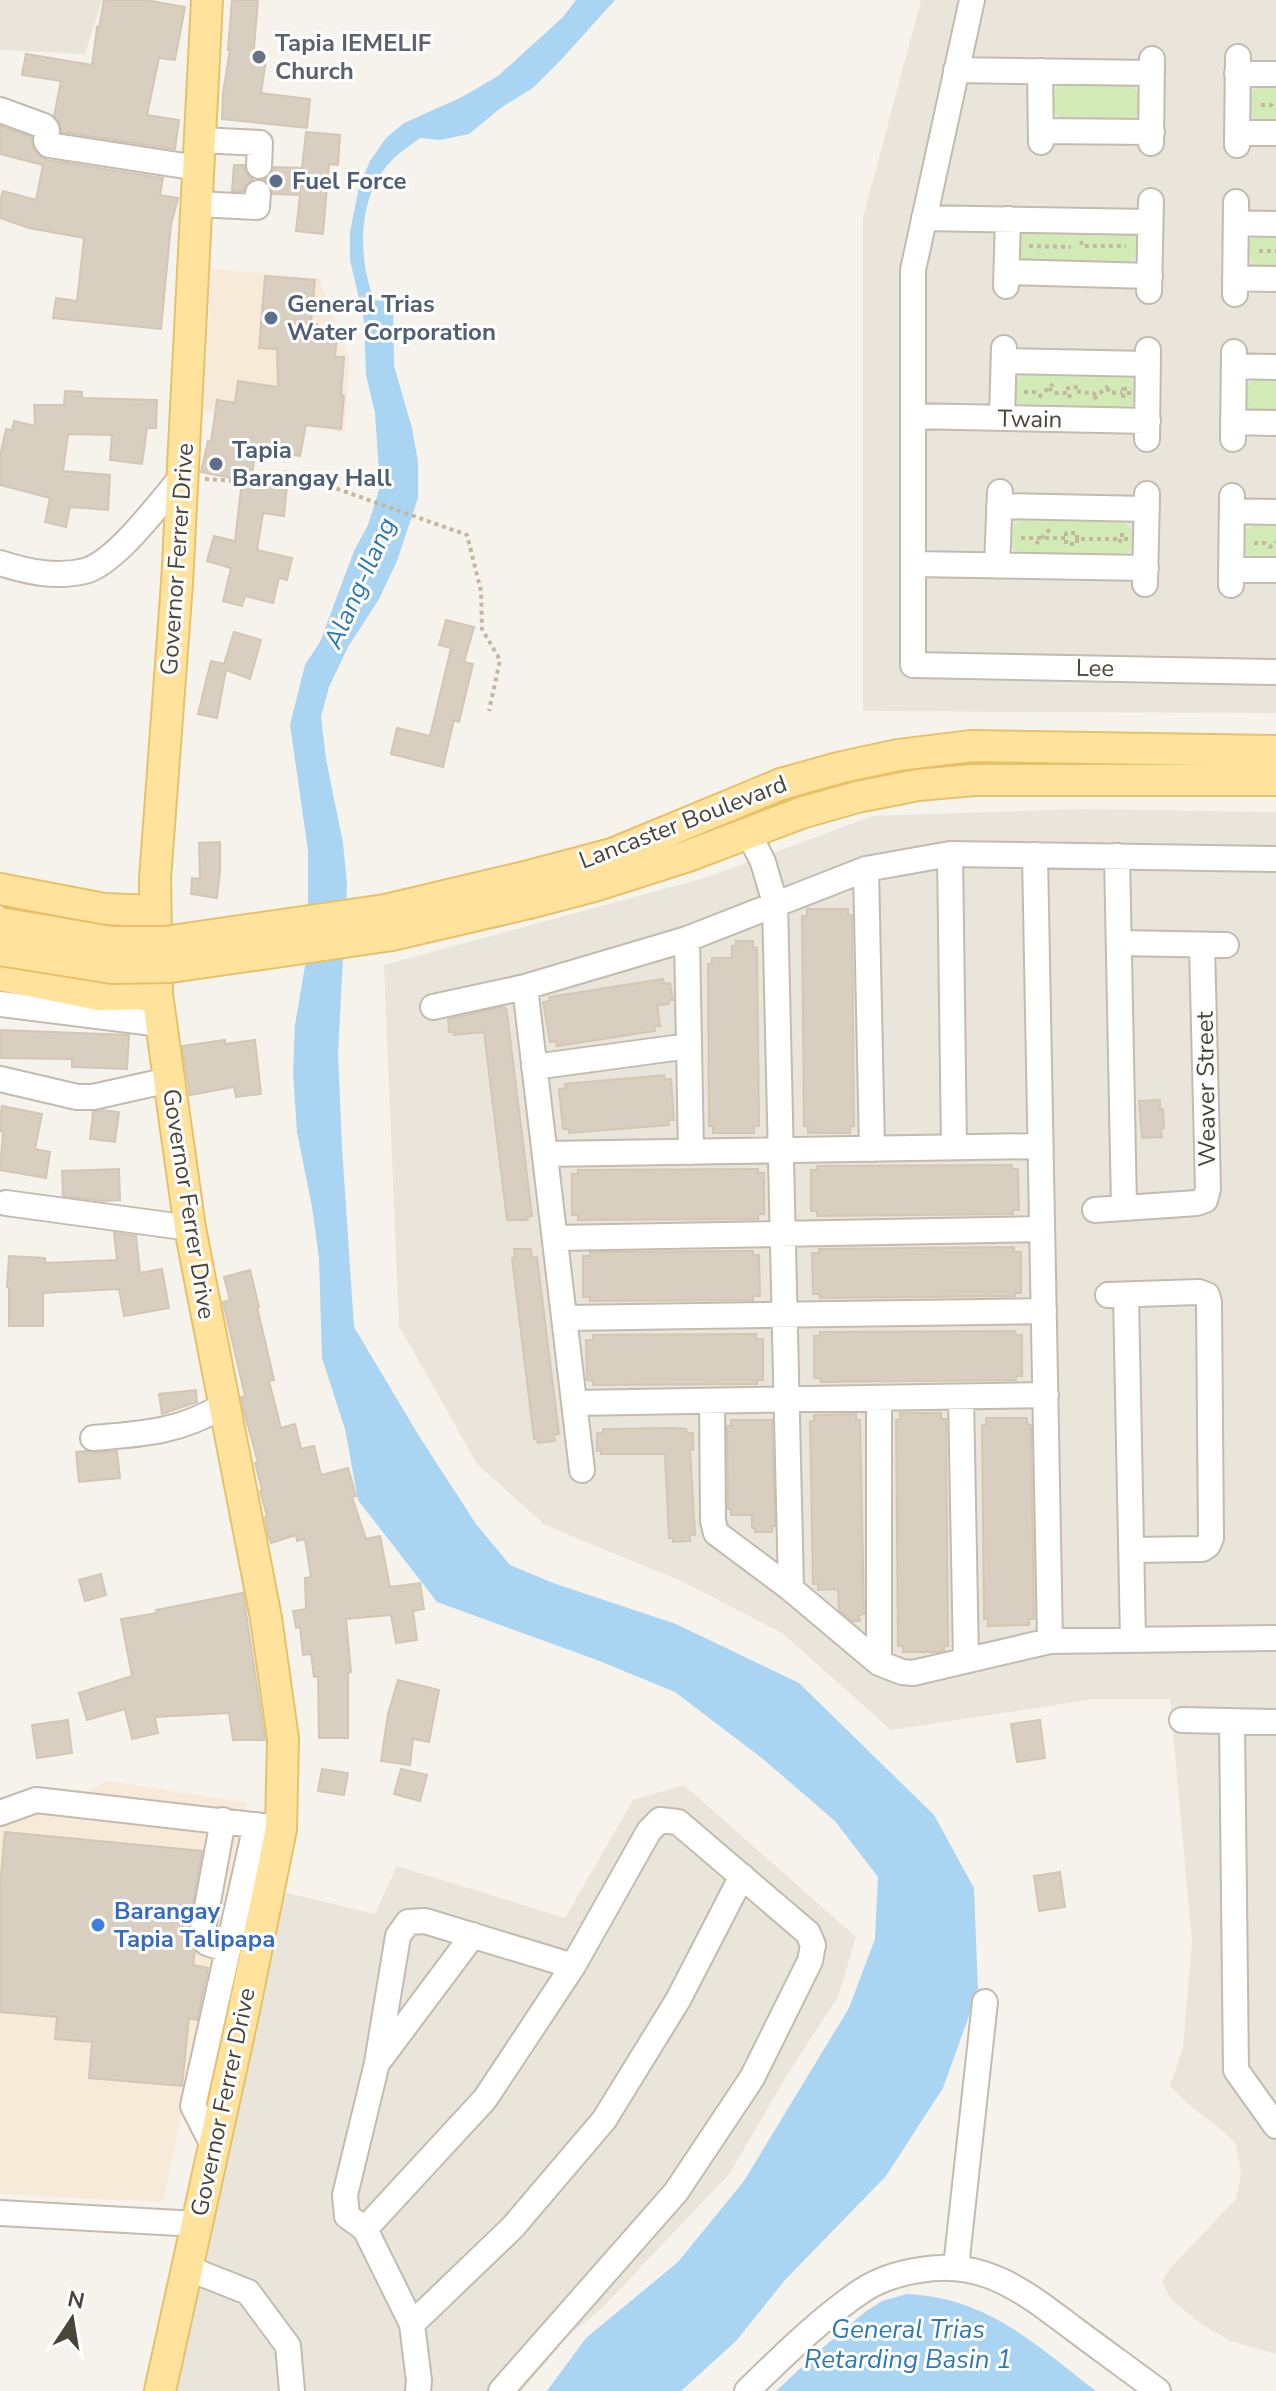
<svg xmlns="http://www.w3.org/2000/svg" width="1276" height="2391" font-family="'Nunito Sans',sans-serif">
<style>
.residential{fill:#eae5da}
.commercial{fill:#f7ead8}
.green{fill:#d2eab5}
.water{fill:#a9d4f2}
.building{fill:#d8cfc1;stroke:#d3c7b4;stroke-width:2}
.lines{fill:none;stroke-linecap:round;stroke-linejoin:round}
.minor-casing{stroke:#c2bbae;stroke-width:28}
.major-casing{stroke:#e6c16a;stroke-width:34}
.path{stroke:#c4b79f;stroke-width:4;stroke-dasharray:4 4;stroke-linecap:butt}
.minor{stroke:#fff;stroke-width:24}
.major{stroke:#ffe39c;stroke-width:30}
.major-bridge-casing{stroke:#e6c16a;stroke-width:34;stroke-linecap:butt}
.major-bridge{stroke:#ffe39c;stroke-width:30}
.worship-dot{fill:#6b7280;stroke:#fff;stroke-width:3}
.service-dot{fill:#5c6f8a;stroke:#fff;stroke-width:3}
.shop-dot{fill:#3f7fe0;stroke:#fff;stroke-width:3}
.labels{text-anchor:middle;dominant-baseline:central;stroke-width:6;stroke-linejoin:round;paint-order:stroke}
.worship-label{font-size:24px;font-weight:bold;fill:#5b616d;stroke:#fff;text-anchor:start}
.service-label{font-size:24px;font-weight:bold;fill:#4e5e75;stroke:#fff;text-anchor:start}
.street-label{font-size:24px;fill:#4b4439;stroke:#fff}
.shop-label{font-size:24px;font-weight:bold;fill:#366cbe;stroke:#fff;text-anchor:start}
.water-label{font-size:26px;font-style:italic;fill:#2e7ab2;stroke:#fff}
</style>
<rect width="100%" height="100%" fill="#f6f3ec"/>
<!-- residential -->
<path class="residential" d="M0 0H102L85 54 0 50Z
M921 0H1276V713L863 711V218Z
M1080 809 1276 812V2354L1231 2341 1201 2324 1172 2300 1162 2283 1165 2276 1173 2265 1236 2199 1241 2174 1236 2144 1222 2130 1190 2106 1170 2086 1183 2048 1192 1941 1170 1699H1095L891 1730 782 1633 681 1581 545 1525 477 1464 399 1326 384 965 708 877 873 816Z
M684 1785 856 1937 838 1997 787 2075 730 2173 603 2307 567 2337 522 2391H165L275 1890 375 1914 397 1866 565 1918 633 1800Z"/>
<!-- commercial -->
<path class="commercial" d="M211 269 319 278 349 358 345 433 203 411Z
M108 1781 247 1803 163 2202 0 2194V1819L77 1798Z"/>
<!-- green -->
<path class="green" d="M1065 82 1125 83C1143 89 1146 109 1130 120H1065C1046 111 1047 91 1065 82Z
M1263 85H1276V123L1257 120 1249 111C1249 97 1250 90 1263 85Z
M1024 228 1135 233C1143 245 1140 256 1128 264L1025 262 1016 252 1019 233Z
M1276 231V269C1259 268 1244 264 1248 243L1256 233Z
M1028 373 1121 374C1139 380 1143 399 1126 411L1022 408 1014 398C1014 385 1015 378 1028 373Z
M1261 377H1276V415L1255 412 1246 403V389L1254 379Z
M1025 519 1118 520C1136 526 1140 545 1123 557L1019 554 1011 545 1010 531 1018 521Z
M1258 522H1276V561C1255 560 1234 555 1247 529Z"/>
<!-- water -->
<path class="water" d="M576 0H615L560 61 533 88 502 107 469 134 440 140 420 138C412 144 403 150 395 157 357 193 357 254 374 300L393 302 394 366 412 428 418 462V498L397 561 379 599 348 647 329 687 321 717 326 759 343 843 347 884 338 1053 342 1147 354 1327 419 1436 476 1524 510 1565 553 1583 676 1624 799 1683 934 1815 974 1888 978 1991 943 2088 886 2176 785 2280 736 2341 681 2391H547L586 2338 678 2262 744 2181 849 2008 875 1939 878 1877 835 1821 763 1759 675 1692 597 1660 437 1602 358 1500 345 1429 322 1358 319 1258 312 1207 297 1132 293 1073 295 1025 306 960 308 896V851L290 725 305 665 320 642 354 551 368 525 380 487 375 413 366 375 364 320 350 260V232L359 187 370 161 386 138 404 123 462 97 498 76 563 17Z
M907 2294C989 2298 1034 2344 1096 2391H776L820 2350 865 2312 882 2301Z"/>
<!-- building -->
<path class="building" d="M104 0H146L185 7 175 60 159 58 147 115 179 120 175 149 62 132 59 122 54 116 61 81 22 75 26 54 92 65 97 27 99 28Z
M232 0H258L253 59 266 60 261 93 310 99 307 128 222 119 223 93 230 50H228Z
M0 126 31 137 34 150 47 160 163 178 160 195 178 198 171 225 161 329 53 318 56 298 77 301 84 238 29 228 0 218V201L3 191 36 200 43 165 0 154Z
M306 132 340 135 338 165 329 164 323 234 296 231 300 195 273 194 271 186 264 180 271 175 274 167 302 168Z
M234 165H244L246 174 252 179 246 184 243 191H232Z
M265 276 315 280 311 323 317 324V332L337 334 335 357H344L341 395 344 396 341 429 306 425 300 456 256 447 251 481 287 485 284 516 263 513 257 550 292 558 287 580 279 578 273 603 245 596 242 606 223 601 231 568 207 561 214 536 235 541 242 480 201 472 208 441 211 442 217 400 235 403 238 381 278 387 277 349 259 348Z
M65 391 82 392V398L157 400 156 428H147L142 464 110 460 112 435 68 434 63 471 110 475 108 510 70 507 66 527 45 522 50 498 0 485V456L6 429 12 430 14 421 35 426 34 405H64Z
M446 620 474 627 464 662 473 664 459 722 454 720 443 767 391 754 397 728 430 736 451 648 439 645Z
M234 632 261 640 250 679 226 670 217 718 198 714 211 661 224 664Z
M220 842V871L217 898 191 894 192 878 200 879 199 843Z
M807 909H848V916L852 915 854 1126H850V1133H808V1126H804L802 916H807Z
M736 941H753V947L757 948 759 1126H754V1133H713V1126H709L708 964H712V958H732V946H736Z
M663 979 664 984 670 983 673 1000H669V1004L657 1005 660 1026H654L655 1031 557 1046 556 1041 550 1042 543 1002 550 1001 549 997Z
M501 1007 506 1008 508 1021 532 1216 527 1217 528 1220H507L484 1032 454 1035V1032H449L448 1019Z
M0 1030 129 1035 127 1069 72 1067V1059L0 1058Z
M225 1040V1044L255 1040 261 1094 236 1097 234 1087 190 1095 182 1046Z
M664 1075 665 1080 671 1079 674 1120H668L669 1125 569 1133V1129H563L559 1089 566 1088 565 1084Z
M1160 1100V1109H1163L1164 1128H1161L1162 1137 1142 1138 1139 1101Z
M2 1106 42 1114 35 1149 50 1152 46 1178 0 1170 3 1132 0 1131V1118Z
M102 1110 119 1112 115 1142 90 1139 93 1112Z
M1012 1165V1169H1018L1019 1210H1013V1214L817 1216V1211H811V1170H817V1166Z
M119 1169 120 1200 104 1201 63 1196 62 1171Z
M758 1169V1173H764V1214H758V1219L578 1220V1215H572V1174H578V1170Z
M114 1233 136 1236 140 1273 162 1269 169 1308 124 1316 119 1289 43 1293V1326H9V1287H7L9 1256 45 1258V1263L117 1260Z
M1014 1247V1252H1021V1293H1015V1296L820 1298 819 1294H813L812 1253H819V1249Z
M514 1249H531L532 1258 537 1257 559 1434 554 1435 555 1441 538 1443 537 1439H534L512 1258 515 1257Z
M745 1251H753V1255H759L760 1296H753V1300L590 1301V1297H583V1256H590V1252Z
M250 1270 259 1307H257L274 1380 269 1381 281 1428 295 1424 301 1449 314 1446 321 1475 348 1468 356 1496 352 1497 366 1539 380 1536 390 1587 420 1583 424 1609 413 1611 417 1640 396 1643 391 1615 346 1619 351 1672 348 1673V1738H319L318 1676 314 1677 311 1654 303 1655 300 1627 296 1628 293 1611 306 1609 305 1578 311 1577 305 1539 297 1541 296 1535 271 1543 268 1535 265 1517 267 1516 260 1491 262 1490 255 1463H258L245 1415 241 1397 245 1396 223 1302 230 1300 224 1277Z
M1015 1331 1016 1335H1022V1376H1016V1380L821 1382 820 1378H814V1336H820V1332Z
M756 1334V1339H763V1380H757V1384L593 1385V1381L587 1380 586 1340H593V1335Z
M196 1390 197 1402 162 1414 159 1394Z
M900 1413H941V1419H946L948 1646H944V1650L938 1652H903V1646H898L896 1420 900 1419Z
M856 1414V1420H860L864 1614 859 1615 860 1621H852L839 1610 838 1589 818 1590V1584H813L810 1421H814V1415Z
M986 1418H1027V1424L1031 1425 1034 1619H1029V1625L988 1626V1619H984L982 1425H986Z
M731 1420H772L775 1526H772V1532H755V1528H752V1515H731V1509H728L727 1426H731Z
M673 1428 686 1429 687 1433H693V1450H690L695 1535H690V1541L673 1542V1538H669L665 1454H601V1450L597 1451V1433H603V1429Z
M86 1451 94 1453 117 1451 120 1478 79 1482 76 1452Z
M101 1574 106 1595 85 1601 79 1580Z
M243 1593 265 1740H233L229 1713 155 1717 158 1733 132 1739 125 1709 87 1720 79 1693 132 1676 121 1619 157 1613 156 1610Z
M398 1680 439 1690 429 1742 413 1739 410 1765 381 1761 388 1714Z
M68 1720 72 1753 37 1758 32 1725Z
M1040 1720 1045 1758 1017 1762 1011 1724Z
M322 1769 348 1773 344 1795 318 1791Z
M401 1769 427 1775 420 1801 394 1794Z
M5 1832 202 1851 188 1932 195 1951 193 1965 208 1968 197 2020 189 2018 182 2086 89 2078 92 2042 55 2039 57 2017 0 2012V1886Z
M1060 1872 1065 1907 1039 1911 1034 1876Z"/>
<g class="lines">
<!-- minor casing -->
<g class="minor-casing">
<path id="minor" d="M972 0 913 270V665L1276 672
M956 70 1152 73
M1040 71 1041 142
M1237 74H1276
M0 110 44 126 47 130 46 141 49 145 198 168
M1041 131 1152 132
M1237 133H1276
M200 140 260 143 259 166
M1151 143 1152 59
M1237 145 1238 57
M197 204 257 207 258 193
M924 218 1150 222
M1236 223 1276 224
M1007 272 1150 276
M1235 278 1276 279
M1006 286 1008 219
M1149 291 1151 201
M1235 294 1236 202
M1004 361 1148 364
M1234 366 1276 367
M913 416 1148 421
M1002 418 1004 348
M1233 422 1276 423
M1147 439 1148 350
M1233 439 1234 352
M999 506 1147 509
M1232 511 1276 512
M0 563C28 572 56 578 85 571 117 562 160 502 182 477
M913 564 1146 568
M997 566 1000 492
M1231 570H1276
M1145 584 1147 494
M1231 585 1232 496
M749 834 763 862 775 903 791 1589
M950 854 954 1147
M1035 855 1050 1641
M1117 856 1124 1207
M866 869 872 1149
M687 939 691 1152
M1120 943 1226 945
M525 987 582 1470
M0 1004 161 1024
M433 1007 525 987 687 939 866 869 950 854 1276 859
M534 1067 689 1046
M0 1079 77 1097H93L169 1080
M545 1154 1040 1146
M6 1203 190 1228
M1095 1210 1197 1203 1205 1200 1208 1189 1202 945
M555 1238 1042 1229
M1108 1295 1199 1292 1207 1295 1209 1302 1211 1538 1208 1545 1202 1549 1131 1550
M1126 1295 1133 1640
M565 1318 1044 1311
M961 1397 966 1660
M879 1398V1663
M712 1401 713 1521 716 1533 791 1589 879 1663 902 1672 913 1673 1050 1641 1276 1638
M575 1403 1046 1395
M93 1438C142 1434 181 1432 224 1405
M1182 1720 1276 1722
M1232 1723 1236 2070 1276 2126
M0 1813 36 1800 271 1827
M223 1820 203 1929 207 1943 228 1950
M381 2058 473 1935
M214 2147 193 2106 256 1825
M0 2213 197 2224
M365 2229 485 2099 573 1966 649 1831 660 1820 678 1822 808 1933 813 1945 810 1961 752 2078 676 2192 501 2391
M956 2267 985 2002
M187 2268 248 2292 288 2346 292 2391
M412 2324 513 2227 604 2120 678 2000 742 1876
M418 2391 419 2381 412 2324 365 2229 347 2216 345 2195 377 2063 398 1936 408 1922 425 1921 573 1966
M747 2391C783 2356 821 2318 863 2290 880 2279 900 2273 920 2270 984 2258 1026 2293 1074 2329 1102 2350 1130 2370 1158 2391"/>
</g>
<!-- major casing -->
<g class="major-casing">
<path id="major" d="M525 877 612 854 781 784 842 767 898 755 971 746 1276 751
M0 889 104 909 155 911
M529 903 594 886 688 856 801 813 857 797 918 785 974 780H1276
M0 975 99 995 157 994
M160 2391 243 2015 281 1829 283 1739 266 1618 190 1228 157 994 155 879 177 583 207 0"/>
</g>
<!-- path -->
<path class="path" d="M1261 105H1271L1276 109
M1081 241 1082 246H1126
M1029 246 1071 247
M1259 251H1276
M1049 388 1053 393H1068
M1107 388 1110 393 1122 392
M1123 389H1129V395L1123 396Z
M1024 392H1034L1040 396
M1039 397 1053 384
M1070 398 1068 388 1079 387V392L1093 393 1096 396
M1094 399 1108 386
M205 479 249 482 271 474 290 472 467 535 481 591 482 629 500 660 489 711
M1120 535H1126V541H1120Z
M1021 538H1066
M1077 539V533H1066V544H1077V539H1120
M1254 543H1265L1270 547 1276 542
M1036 544 1052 527"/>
<!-- minor -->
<use href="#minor" class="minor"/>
<!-- major -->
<use href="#major" class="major"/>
<!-- major-bridge casing -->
<g class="major-bridge-casing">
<path id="major-bridge" d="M0 923 111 942H165L385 910 525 877
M0 950 112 968 171 967 392 935 529 903"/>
</g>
<!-- major-bridge -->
<use href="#major-bridge" class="major-bridge"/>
</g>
<!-- markers -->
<circle class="worship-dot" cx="259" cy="57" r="8"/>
<g class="service-dot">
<circle cx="276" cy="181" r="8"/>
<circle cx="271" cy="318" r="8"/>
<circle cx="216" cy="464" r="8"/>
</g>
<circle class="shop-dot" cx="98" cy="1925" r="8"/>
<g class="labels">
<!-- worship labels -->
<g class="worship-label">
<text x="275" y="43">Tapia IEMELIF<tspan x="275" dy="28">Church</tspan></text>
</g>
<!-- service labels -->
<g class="service-label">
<text x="292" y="181">Fuel Force</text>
<text x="287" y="304">General Trias<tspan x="287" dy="28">Water Corporation</tspan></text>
<text x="232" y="450">Tapia<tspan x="232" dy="28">Barangay Hall</tspan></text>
</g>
<!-- street labels -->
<g class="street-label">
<text transform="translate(1030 419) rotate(1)">Twain</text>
<text transform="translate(177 559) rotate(-86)">Governor Ferrer Drive</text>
<text transform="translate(1095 668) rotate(1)">Lee</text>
<text transform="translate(683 822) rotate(-21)">Lancaster Boulevard</text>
<text transform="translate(1206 1089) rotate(-91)">Weaver Street</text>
<text transform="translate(189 1204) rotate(81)">Governor Ferrer Drive</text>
<text transform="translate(223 2102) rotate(-78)">Governor Ferrer Drive</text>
</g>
<!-- shop labels -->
<g class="shop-label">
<text x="114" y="1911">Barangay<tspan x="114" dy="28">Tapia Talipapa</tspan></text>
</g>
<!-- water labels -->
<g class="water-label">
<text transform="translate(360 583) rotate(-66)">Alang-Ilang</text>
<text x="908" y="2329">General Trias<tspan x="908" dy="30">Retarding Basin 1</tspan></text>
</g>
</g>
<!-- north arrow -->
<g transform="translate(72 2319) rotate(12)" stroke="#ffffff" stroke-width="6" paint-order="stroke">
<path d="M0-6L14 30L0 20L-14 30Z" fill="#4b4439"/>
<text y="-12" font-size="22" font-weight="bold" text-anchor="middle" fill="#4b4439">N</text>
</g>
</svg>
